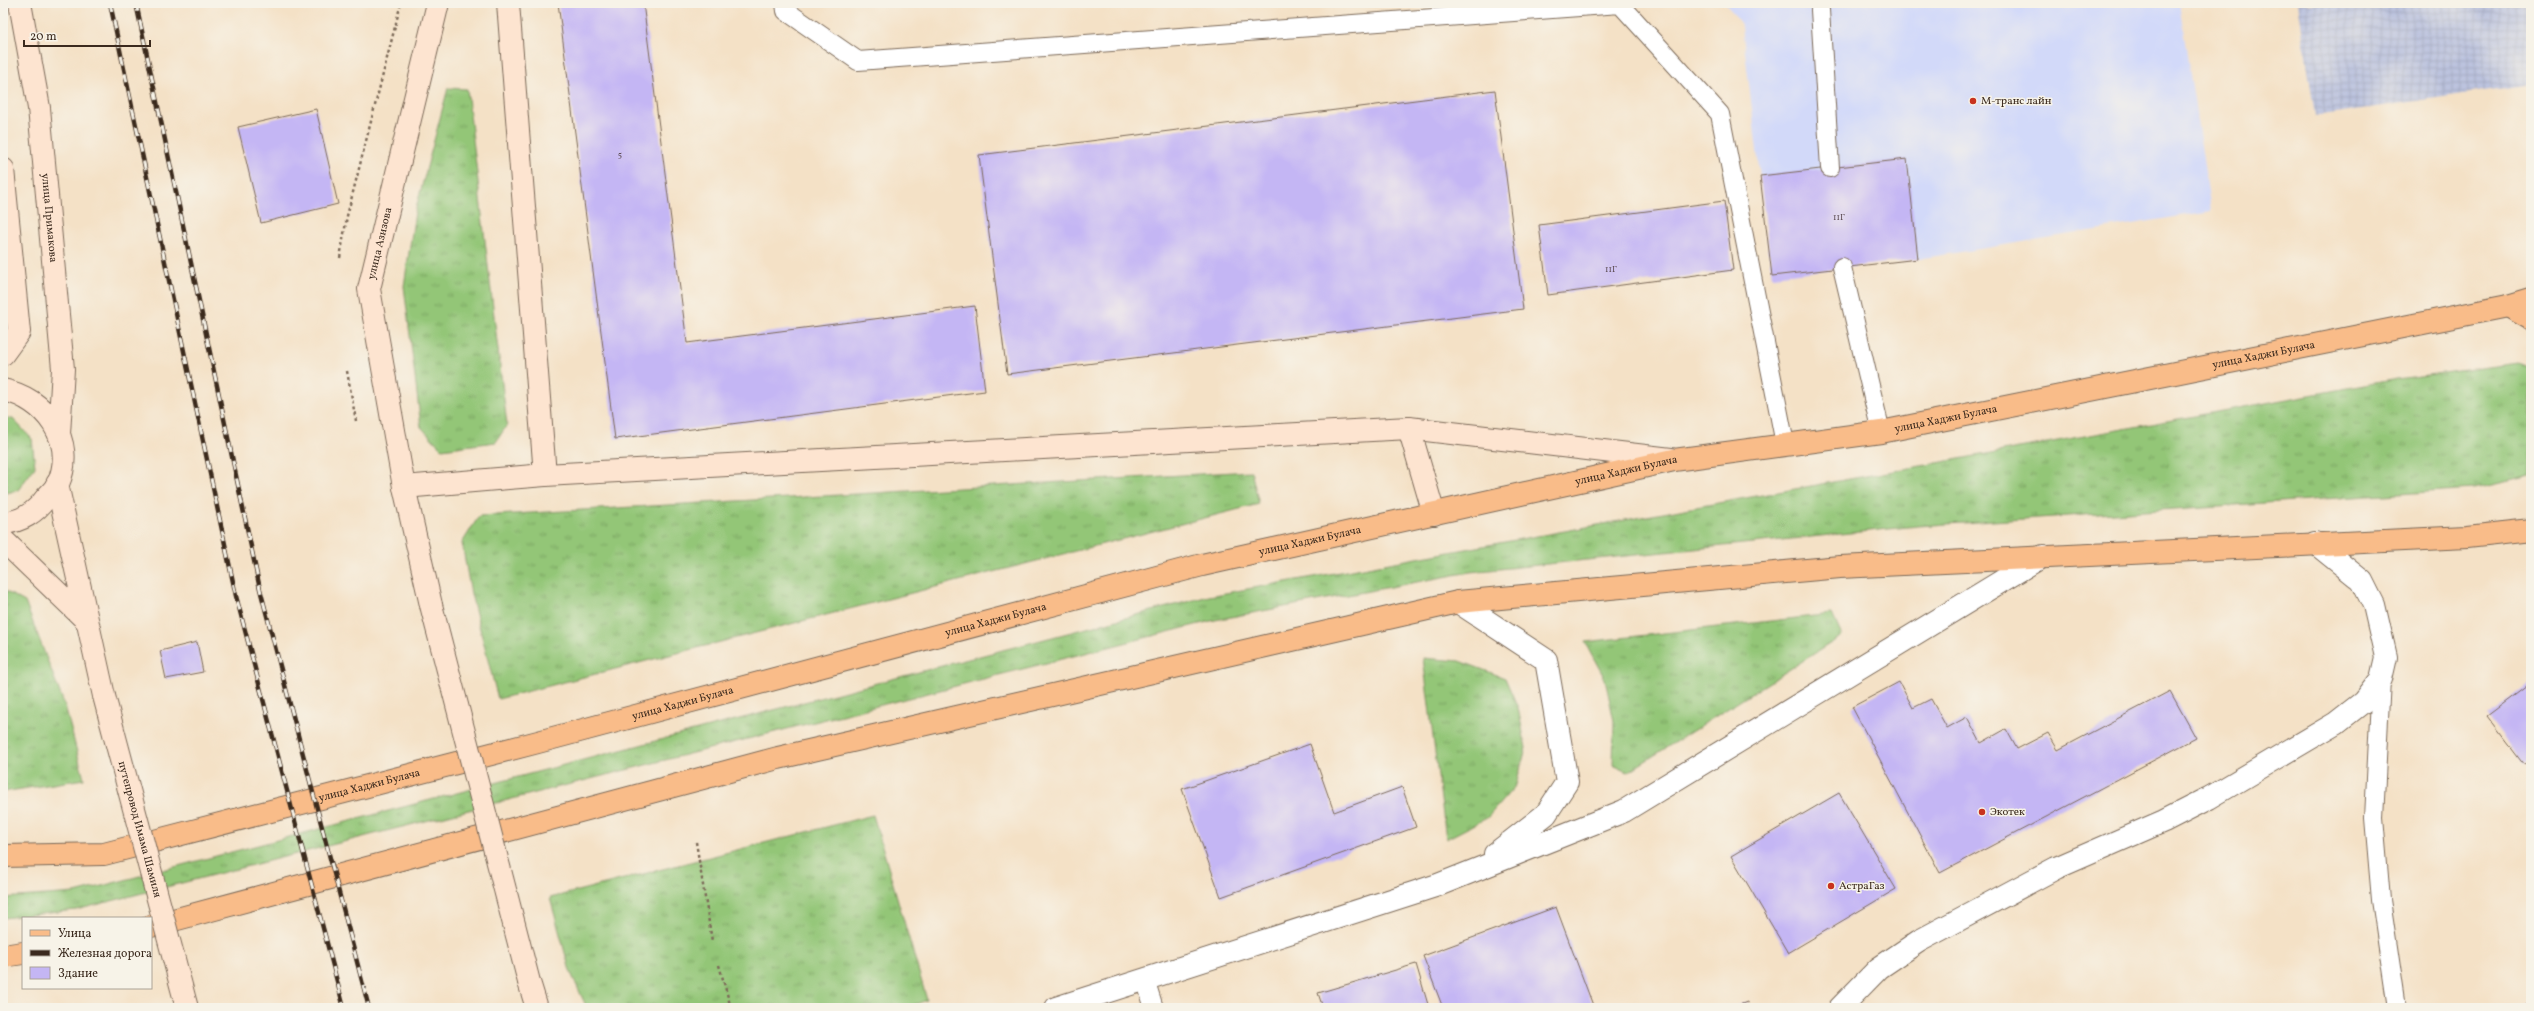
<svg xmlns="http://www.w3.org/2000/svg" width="2534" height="1011" font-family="Vollkorn,serif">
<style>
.built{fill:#d2d9f9}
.industrial{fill:url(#industrial-grid)}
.grass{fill:url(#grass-tufts);stroke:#67784a}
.building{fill:#c4b6f4}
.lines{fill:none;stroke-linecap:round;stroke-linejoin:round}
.lane-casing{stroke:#7c6a59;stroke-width:20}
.street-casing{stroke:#7c6a59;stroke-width:24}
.secondary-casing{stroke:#7c6a59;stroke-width:24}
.primary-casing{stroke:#7c6a59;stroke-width:24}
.path{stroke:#7c6a59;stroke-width:2.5;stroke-dasharray:3 3;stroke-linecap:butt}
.lane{stroke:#fff;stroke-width:18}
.street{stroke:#fff;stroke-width:22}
.secondary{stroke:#fde4d0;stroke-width:22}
.primary{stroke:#f9bc89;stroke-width:22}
.rail-casing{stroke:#3b2a1e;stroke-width:4.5}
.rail{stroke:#f7f3e8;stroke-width:3;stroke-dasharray:9;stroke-linecap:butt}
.secondary-bridge-casing{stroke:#7c6a59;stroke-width:24;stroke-linecap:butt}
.secondary-bridge{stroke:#fde4d0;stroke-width:22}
.poi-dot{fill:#c8321e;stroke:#f7f3e8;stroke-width:1.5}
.labels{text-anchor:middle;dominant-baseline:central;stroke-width:3;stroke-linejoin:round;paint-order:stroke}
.number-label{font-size:9px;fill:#5d4d54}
.poi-label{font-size:11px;fill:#3b2a1e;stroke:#f7f3e8;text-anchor:start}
.street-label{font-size:11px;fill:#3b2a1e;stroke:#f7f3e8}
</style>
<defs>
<pattern id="industrial-grid" width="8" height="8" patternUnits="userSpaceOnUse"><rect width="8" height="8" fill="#bcc3de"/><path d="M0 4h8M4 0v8" fill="none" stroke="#a2a8be"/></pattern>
<pattern id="grass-tufts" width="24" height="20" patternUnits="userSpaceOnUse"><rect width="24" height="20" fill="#93c677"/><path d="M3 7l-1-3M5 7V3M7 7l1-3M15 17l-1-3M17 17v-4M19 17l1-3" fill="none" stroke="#79a161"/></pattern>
</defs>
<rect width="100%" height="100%" fill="#f7f3e8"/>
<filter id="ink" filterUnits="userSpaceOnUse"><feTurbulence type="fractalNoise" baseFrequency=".025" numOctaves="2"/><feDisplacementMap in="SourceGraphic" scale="8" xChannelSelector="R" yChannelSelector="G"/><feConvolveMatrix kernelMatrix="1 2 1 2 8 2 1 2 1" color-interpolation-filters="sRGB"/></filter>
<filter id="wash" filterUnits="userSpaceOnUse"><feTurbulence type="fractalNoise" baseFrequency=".012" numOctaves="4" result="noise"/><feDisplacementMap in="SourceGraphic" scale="16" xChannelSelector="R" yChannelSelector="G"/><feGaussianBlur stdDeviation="0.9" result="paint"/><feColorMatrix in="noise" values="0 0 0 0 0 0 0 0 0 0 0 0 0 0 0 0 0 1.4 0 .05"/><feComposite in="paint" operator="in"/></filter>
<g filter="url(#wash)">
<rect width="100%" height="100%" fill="#f4e1c6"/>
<!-- built -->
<path class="built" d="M1726 3H2179L2211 211 1918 259 1772 276 1742 26Z"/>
<!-- industrial -->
<path class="industrial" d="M2298 3H2531V84L2315 116Z"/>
<!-- grass -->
<path class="grass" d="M448 88 467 89 507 425 496 442 442 449 421 427 404 286 415 212Z
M2519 363 2531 368V476L2474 489 1918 526 1470 572 1215 620 76 910 3 918V898L75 893 1209 596 2397 379Z
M3 418 13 419 32 439 35 467 18 490 3 494Z
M1251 471 1259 504 498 699 471 594 462 543 479 516Z
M3 590 25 602 65 706 84 779 3 792Z
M1832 614 1842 636 1628 772 1613 765 1614 721 1605 679 1585 642Z
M1423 658 1460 661 1505 678 1518 708 1526 748 1516 785 1487 818 1446 839Z
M873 815 927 1000 906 1008H587L570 971 550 898Z"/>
<g id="blocks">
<!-- building -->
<path class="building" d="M558 3H643L687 343 975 306 985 391 615 439Z
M1495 90 1523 309 1007 374 979 155Z
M316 109 338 204 261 223 238 127Z
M1907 159 1918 259 1772 276 1760 176Z
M1724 201 1733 270 1548 295 1539 225Z
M197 642 203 672 166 679 160 651Z
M1899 682 1913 708 1931 699 1947 728 1967 717 1981 743 2006 729 2017 749 2048 733 2058 750 2170 691 2196 738 1940 873 1852 707Z
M2531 683V760L2524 765 2487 716Z
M1310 744 1334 812 1402 787 1416 827 1221 897 1182 789Z
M1839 793 1896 889 1788 953 1731 856Z
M1556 907 1594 1008H1443L1423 956Z
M1416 964 1429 1008H1323L1318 993Z
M1747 1002 1749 1008H1731Z
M2531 1002V1008H2520Z"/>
</g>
</g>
<g filter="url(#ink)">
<use href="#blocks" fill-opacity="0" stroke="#7c6a59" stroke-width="1"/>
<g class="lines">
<!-- lane casing -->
<g class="lane-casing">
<path id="lane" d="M785 3 786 11 858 61 1620 4 1720 114 1785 444
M1820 10 1830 168
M1842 267 1881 432
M2381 679 2374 818 2381 900 2397 1008
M1145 979 1154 1008"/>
</g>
<!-- street casing -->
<g class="street-casing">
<path id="street" d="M1458 602 1546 660 1567 782 1546 814 1495 854
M1056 1008 1438 885 1624 811 2043 556
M1840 1008 1879 968 1919 941 2056 868 2164 821 2209 798 2336 723 2363 702 2381 679 2386 657 2374 605 2362 581 2315 543"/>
</g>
<!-- secondary casing -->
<g class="secondary-casing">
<g id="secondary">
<path id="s1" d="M20 3 39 108 63 369 59 434"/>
<path d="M508 3 545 475"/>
<path d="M3 169 19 332 3 354"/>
<path d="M3 390C45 398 77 441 58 484 55 489 50 494 46 498 36 512 21 522 3 523"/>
<path d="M1409 428 1434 514"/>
<path d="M57 484 104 696"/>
<path d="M404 487 545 475 1409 428 1671 459"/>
<path d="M3 540 86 620"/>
<path id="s2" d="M431 605 404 487 369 289 438 3"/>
<path d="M529 982 537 1008"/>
</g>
</g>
<!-- primary casing -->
<g class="primary-casing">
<g id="primary">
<path d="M2508 306 2531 319"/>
<path id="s3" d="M3 856 104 854 538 742 1202 565 1674 460 1881 432 2508 306 2531 299"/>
<path d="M151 926 778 758 1458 602 1840 567 2467 537 2531 530"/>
<path d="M3 956 23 953"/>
</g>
</g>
<!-- path -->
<path class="path" d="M340 258 347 216 401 3
M347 371 356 421
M696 842 712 941
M719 965 731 1008"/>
<!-- lane -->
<use href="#lane" class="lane"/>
<!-- street -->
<use href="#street" class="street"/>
<!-- secondary -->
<use href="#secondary" class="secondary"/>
<!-- primary -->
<use href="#primary" class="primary"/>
<!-- rail casing -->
<g class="rail-casing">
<path id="rail" d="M110 3 236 596 344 1008
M136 3 260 589 369 1008"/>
</g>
<!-- rail -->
<use href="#rail" class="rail"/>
<!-- secondary-bridge casing -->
<g class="secondary-bridge-casing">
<g id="secondary-bridge">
<path d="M431 605 529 982"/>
<path id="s4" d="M104 696 187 1008"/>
</g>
</g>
<!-- secondary-bridge -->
<use href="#secondary-bridge" class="secondary-bridge"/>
</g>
</g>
<!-- markers -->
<g class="poi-dot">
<circle cx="1973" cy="101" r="4"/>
<circle cx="1982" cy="812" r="4"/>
<circle cx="1831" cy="886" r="4"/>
</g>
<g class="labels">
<!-- number labels -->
<g class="number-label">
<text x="620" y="154">5</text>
<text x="1839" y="217">11Г</text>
<text x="1611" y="269">11Г</text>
</g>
<!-- poi labels -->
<g class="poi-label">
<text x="1981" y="101">М-транс лайн</text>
<text x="1990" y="812">Экотек</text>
<text x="1839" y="886">АстраГаз</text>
</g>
<!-- street labels -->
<g class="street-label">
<text stroke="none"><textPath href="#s1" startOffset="217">улица Примакова</textPath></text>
<text stroke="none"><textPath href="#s2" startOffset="369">улица Азизова</textPath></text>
<text stroke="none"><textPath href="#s3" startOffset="2319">улица Хаджи Булача</textPath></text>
<text stroke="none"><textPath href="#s3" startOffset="1995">улица Хаджи Булача</textPath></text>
<text stroke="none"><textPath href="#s3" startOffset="1671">улица Хаджи Булача</textPath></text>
<text stroke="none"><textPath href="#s3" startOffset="1347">улица Хаджи Булача</textPath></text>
<text stroke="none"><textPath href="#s3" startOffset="1023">улица Хаджи Булача</textPath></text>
<text stroke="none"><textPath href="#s3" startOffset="699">улица Хаджи Булача</textPath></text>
<text stroke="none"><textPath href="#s3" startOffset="375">улица Хаджи Булача</textPath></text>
<text stroke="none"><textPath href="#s4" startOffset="138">путепровод Имама Шамиля</textPath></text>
</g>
</g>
<!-- margin -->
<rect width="2534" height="1011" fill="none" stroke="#f7f3e8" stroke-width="16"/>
<!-- legend -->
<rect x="22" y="917" width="130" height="72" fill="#f7f3e8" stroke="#aca397"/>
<rect x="30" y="930" width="20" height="6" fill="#f9bc89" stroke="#aca397"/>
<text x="58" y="937" font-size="12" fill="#3b2a1e">Улица</text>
<rect x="30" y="950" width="20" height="6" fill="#3b2a1e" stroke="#aca397"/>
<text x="58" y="957" font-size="12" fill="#3b2a1e">Железная дорога</text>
<rect x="30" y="967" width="20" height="12" fill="#c4b6f4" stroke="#aca397"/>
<text x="58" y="977" font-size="12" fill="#3b2a1e">Здание</text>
<!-- scale -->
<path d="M24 40v6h126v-6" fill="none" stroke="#3b2a1e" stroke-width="2"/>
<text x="30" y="40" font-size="12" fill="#3b2a1e" stroke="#f7f3e8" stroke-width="3" paint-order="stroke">20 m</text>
</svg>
